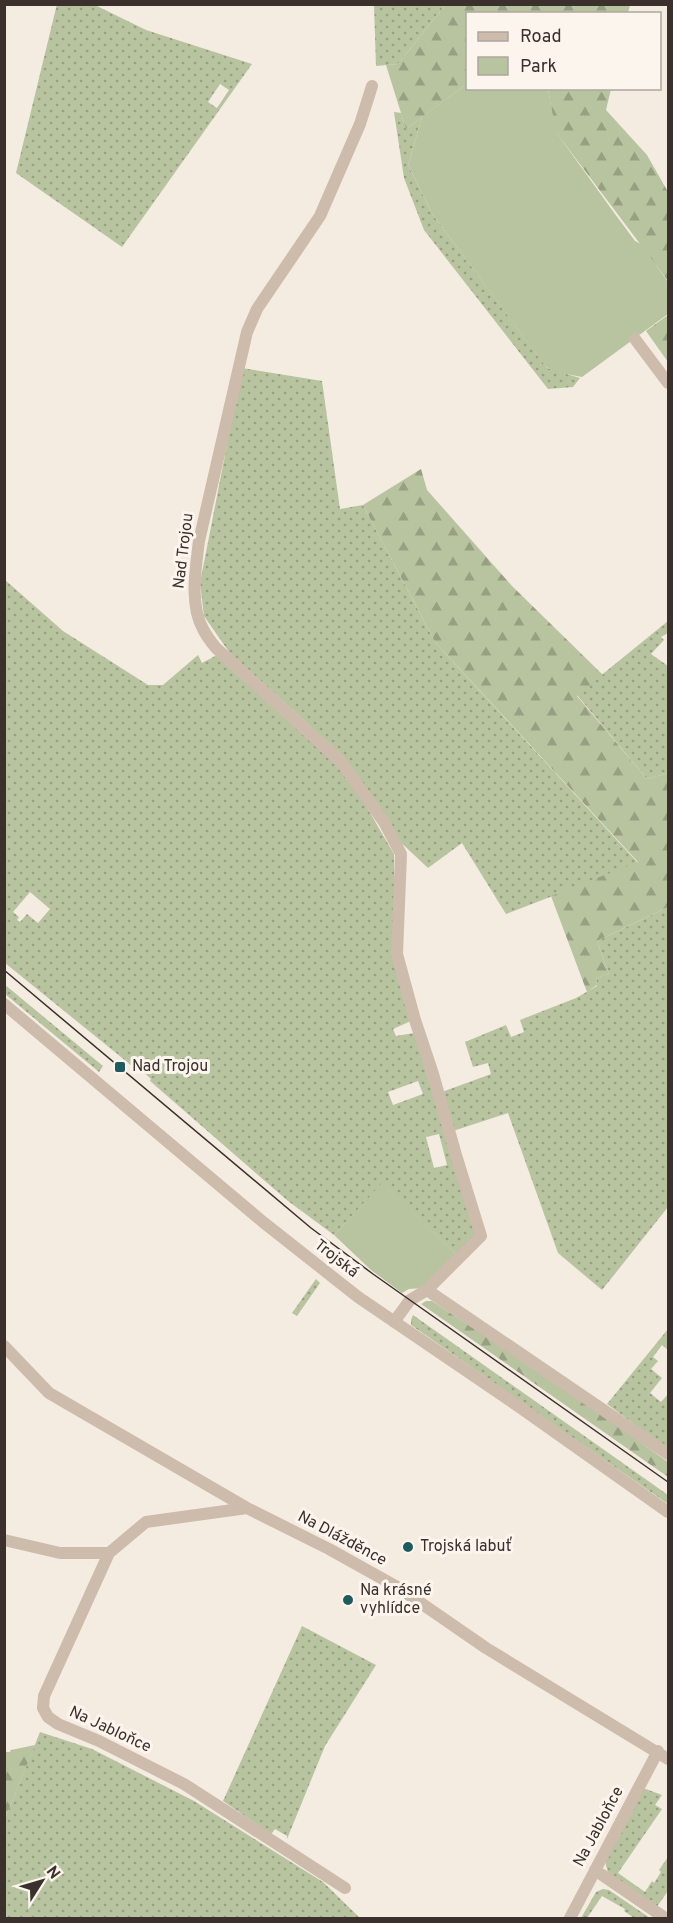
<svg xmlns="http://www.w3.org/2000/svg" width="673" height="1923" font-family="Overpass,sans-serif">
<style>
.grass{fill:url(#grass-dots);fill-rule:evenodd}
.forest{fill:url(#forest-firs)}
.park{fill:#b8c4a0}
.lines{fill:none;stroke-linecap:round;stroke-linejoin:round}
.minor{stroke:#cdbbac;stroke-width:12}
.tram{stroke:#3b302b;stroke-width:1.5}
.poi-dot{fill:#1f5a5e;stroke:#fbf5ee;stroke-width:2}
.labels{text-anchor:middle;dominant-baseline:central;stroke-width:6;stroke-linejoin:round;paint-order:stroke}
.street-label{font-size:16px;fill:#3b302b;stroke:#fbf5ee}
.poi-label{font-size:16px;fill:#3b302b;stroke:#fbf5ee;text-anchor:start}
</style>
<defs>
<pattern id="grass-dots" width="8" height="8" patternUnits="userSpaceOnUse" patternTransform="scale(1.5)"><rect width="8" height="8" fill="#b8c4a0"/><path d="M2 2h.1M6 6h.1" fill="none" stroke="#97a083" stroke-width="1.8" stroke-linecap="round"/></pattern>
<pattern id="forest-firs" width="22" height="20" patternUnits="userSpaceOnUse" patternTransform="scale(1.5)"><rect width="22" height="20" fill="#b8c4a0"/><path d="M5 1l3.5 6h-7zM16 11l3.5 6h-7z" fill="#97a083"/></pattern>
</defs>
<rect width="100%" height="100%" fill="#f4ebe1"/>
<!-- grass -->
<path class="grass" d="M57 4 95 5 146 30 252 64 122 247 16 173ZM220 84 229 90 217 108 208 102Z
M374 5H445L398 64 376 66Z
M394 112 401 113 406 129 422 117 408 165 433 215 547 368 580 378 573 387 548 389 424 230 404 178Z
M242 368 322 381 340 509 363 505 435 642 638 863 506 914 462 843 428 868 396 838 344 757 229 652 204 616 200 583Z
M4 579 63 631 148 685H163L198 655 202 663 217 655 338 765 362 799 394 854V961L411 1021 393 1029 396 1036 414 1033 477 1233 457 1255 382 1184 334 1235 288 1201 150 1081 151 1079 139 1068 137 1070 5 963ZM30 892 50 909 38 923 27 914 20 922 17 920 19 917 13 912ZM418 1081 423 1094 393 1105 388 1092ZM439 1134 447 1165 434 1168 426 1137Z
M668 621V633L661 637 664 640 651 654 668 666V773L647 779 577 695Z
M668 907V1207L602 1290 558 1253 508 1113 453 1131 442 1092 491 1074 488 1063 473 1067 465 1042 506 1025 511 1037 524 1032 520 1020 576 998 597 986 596 978 609 974 597 941Z
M4 984 103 1066 99 1072 5 994Z
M316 1279 320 1283 297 1316 292 1313Z
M413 1315 668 1495V1504L411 1325V1320Z
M668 1329V1350L662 1345 653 1357 658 1361 651 1369 662 1378 650 1393 661 1402 668 1394V1449L607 1404Z
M302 1626 376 1665 325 1746 287 1839V1836L275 1829 271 1834 223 1801Z
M40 1732 92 1749 194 1801 323 1882 360 1918H5V1819Z
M643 1788 662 1795 655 1805 662 1809 618 1873 645 1892 652 1881 654 1883 661 1872 659 1870 668 1857V1891L656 1908 608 1872 606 1866V1860Z
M603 1889 609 1890 650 1918H634L624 1911 625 1909 602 1896 587 1918H581L596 1892Z"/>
<!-- forest -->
<path class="forest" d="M445 5H630L628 13 468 14 467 84 406 129 386 65 398 64Z
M548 89H611L606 110 647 155 668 192V281L555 131Z
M668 315V362L646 331Z
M421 469 427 490 512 586 603 675 577 696 647 779 668 773V907L597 941 609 974 596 978 597 985 587 992 551 896 638 862 435 642 363 505Z
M426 1301H432L570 1392 668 1462V1477L421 1304Z
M35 1745 5 1819V1752H10L11 1750Z"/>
<!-- park -->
<path class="park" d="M467 84 468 88 548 89 556 132 615 214 635 241 641 244 668 282V314L582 377 556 372 546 367 433 215 408 165 422 117Z
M382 1183 456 1254 423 1288 409 1289 402 1293 371 1270 334 1235Z"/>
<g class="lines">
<!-- minor -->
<path class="minor" d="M372 86 360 124 320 216 257 309 247 332 199 541C196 567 189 604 203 629 206 635 211 642 216 648L341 762 384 822 401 854 397 954 415 1020 433 1074 456 1155 481 1236 427 1290 410 1300 394 1322
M635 339 668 383
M4 1004 263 1222 358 1297 518 1406 668 1512
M427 1290 668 1454
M4 1346 49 1393 247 1508 329 1549 399 1588 486 1648 668 1759
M247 1508 146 1522 109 1553 44 1696 43 1708 48 1717 58 1724 99 1741 184 1784 345 1888
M4 1540 60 1553H109
M595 1870 665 1918
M570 1918 658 1751"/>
<!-- tram -->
<path class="tram" d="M4 970 311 1228 373 1274 668 1482"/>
</g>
<!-- markers -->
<g class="poi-dot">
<rect x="114" y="1061" width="12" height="12" rx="3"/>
<circle cx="408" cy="1547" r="6"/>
<circle cx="348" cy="1600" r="6"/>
</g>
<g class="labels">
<!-- street labels -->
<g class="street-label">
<text transform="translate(184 551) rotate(-83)">Nad Trojou</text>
<text transform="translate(336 1259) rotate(38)">Trojská</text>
<text transform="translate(342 1539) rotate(28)">Na Dlážděnce</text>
<text transform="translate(110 1730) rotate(25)">Na Jabloňce</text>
<text transform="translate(599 1827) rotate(-62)">Na Jabloňce</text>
</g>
<!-- poi labels -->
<g class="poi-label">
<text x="132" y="1067">Nad Trojou</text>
<text x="420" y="1547">Trojská labuť</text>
<text x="360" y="1591">Na krásné<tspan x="360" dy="18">vyhlídce</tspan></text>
</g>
</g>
<!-- border -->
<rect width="673" height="1923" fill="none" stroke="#3b302b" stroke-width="12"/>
<!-- legend -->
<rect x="466" y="12" width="195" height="78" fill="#fbf5ee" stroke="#aea6a0" stroke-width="1.5"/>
<rect x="478" y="32" width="30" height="9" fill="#cdbbac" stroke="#aea6a0" stroke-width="1.5"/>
<text x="520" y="42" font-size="18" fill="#3b302b">Road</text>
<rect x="478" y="57" width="30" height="18" fill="#b8c4a0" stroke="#aea6a0" stroke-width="1.5"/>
<text x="520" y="72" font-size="18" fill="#3b302b">Park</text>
<!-- north arrow -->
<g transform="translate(42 1881) rotate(53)" stroke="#fbf5ee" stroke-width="4.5" paint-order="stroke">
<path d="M0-4.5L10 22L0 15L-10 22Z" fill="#3b302b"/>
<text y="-9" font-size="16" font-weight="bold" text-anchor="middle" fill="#3b302b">N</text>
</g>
</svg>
